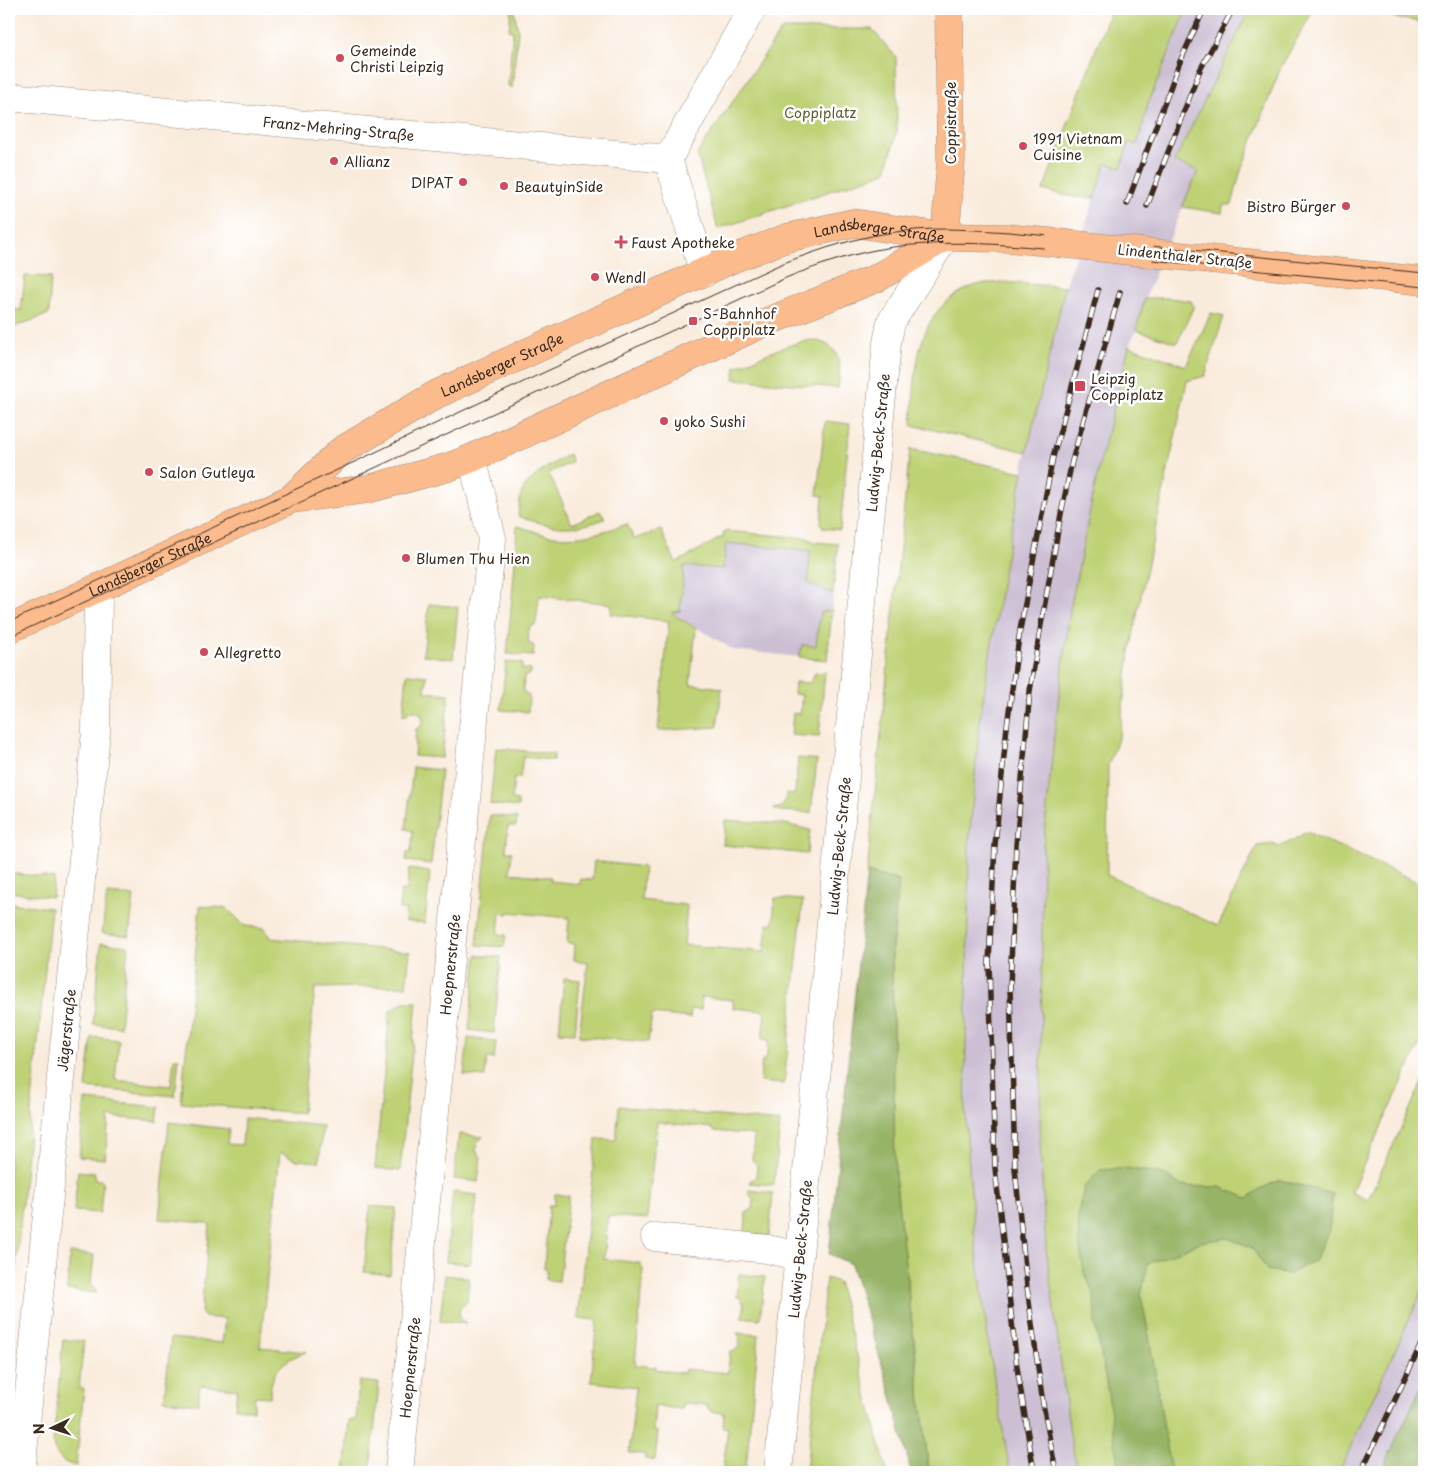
<svg xmlns="http://www.w3.org/2000/svg" width="1433" height="1481" font-family="'Playpen Sans',sans-serif">
<style>
.industrial{fill:#ccbfd4}
.green{fill:#bed174;stroke:#7c7e49}
.forest{fill:#96b366;stroke:#686e42}
.lines{fill:none;stroke-linecap:round;stroke-linejoin:round}
.minor-casing{stroke:#9a8a7c;stroke-width:29}
.major-casing{stroke:#9a8a7c;stroke-width:29}
.minor{stroke:#fff;stroke-width:28}
.major{stroke:#fbbb8d;stroke-width:28}
.tram{stroke:#3b2a1e;stroke-width:1}
.rail-casing{stroke:#3b2a1e;stroke-width:5.5}
.rail{stroke:#fff;stroke-width:4;stroke-dasharray:11;stroke-linecap:butt}
.major-bridge-casing{stroke:#9a8a7c;stroke-width:29;stroke-linecap:butt}
.major-bridge{stroke:#fbbb8d;stroke-width:28}
.poi-dot{fill:#d1495b;stroke:#fff;stroke-width:2}
.labels{text-anchor:middle;dominant-baseline:central;stroke-width:5;stroke-linejoin:round;paint-order:stroke}
.poi-label{font-size:14px;fill:#3b2a1e;stroke:#fff;text-anchor:start}
.park-label{font-size:14px;fill:#625c38;stroke:#fff}
.street-label{font-size:14px;fill:#3b2a1e;stroke:#fff}
</style>
<rect width="100%" height="100%" fill="#fff"/>
<filter id="ink" filterUnits="userSpaceOnUse"><feTurbulence type="fractalNoise" baseFrequency=".02" numOctaves="2"/><feDisplacementMap in="SourceGraphic" scale="10" xChannelSelector="R" yChannelSelector="G"/><feConvolveMatrix kernelMatrix="1 2 1 2 8 2 1 2 1" color-interpolation-filters="sRGB"/></filter>
<filter id="wash" filterUnits="userSpaceOnUse"><feTurbulence type="fractalNoise" baseFrequency=".0096" numOctaves="4" result="noise"/><feDisplacementMap in="SourceGraphic" scale="20" xChannelSelector="R" yChannelSelector="G"/><feGaussianBlur stdDeviation="1.12" result="paint"/><feColorMatrix in="noise" values="0 0 0 0 0 0 0 0 0 0 0 0 0 0 0 0 0 1.4 0 .05"/><feComposite in="paint" operator="in"/></filter>
<g filter="url(#wash)">
<rect width="100%" height="100%" fill="#f9ebdb"/>
<!-- industrial -->
<path class="industrial" d="M1187 9H1250L1174 161 1198 171 1145 298 1136 330 1129 346 1099 466 1070 610 1055 728 1043 848 1040 1143 1046 1248 1071 1442 1078 1472H1010L990 1354 974 1231 965 1112 969 843 980 718 1004 567 1024 463 1065 287 1106 163 1129 142 1137 145 1150 97Z
M720 538 838 548 827 660 734 650 671 612 675 564Z
M1424 1287V1380L1381 1472H1339Z"/>
<!-- green -->
<path class="green" d="M511 9H514L518 31 512 88 508 86 513 31 509 30Z
M1111 9H1187L1148 104 1137 145 1129 142 1121 168 1106 163 1095 198 1073 197 1043 190Z
M1250 9H1314L1281 67 1240 173 1232 205H1223L1222 213 1182 207 1198 171 1174 162Z
M1368 9H1424V22L1400 19Z
M782 29H872L896 57 897 131 886 172 718 229 697 154Z
M25 276 51 277 49 314 9 329V309L21 310Z
M1003 282 1065 287 1027 452 912 425C916 370 912 311 973 286 982 283 994 283 1003 282Z
M1145 298H1169L1191 301 1194 306 1177 343 1136 330Z
M1211 313 1224 316 1205 376 1187 381 1138 610 1130 652 1119 736 1108 765 1107 875 1218 926 1257 846 1272 844 1280 847 1307 832 1424 885V1035L1351 1192 1368 1200 1424 1078V1287L1339 1472H1078L1071 1442 1046 1248 1040 1143 1043 848 1055 728 1070 610 1099 466 1129 346 1186 366Z
M811 340C842 344 841 364 838 388L734 379 736 367C760 357 785 344 811 340Z
M825 421 850 424 840 530 823 528 821 523 823 496 817 495Z
M910 449 1023 472 1004 567 980 718 969 843 965 1112 974 1231 990 1354 1010 1472H929L895 1176 892 947 899 881 867 872Z
M569 454 572 462 549 473 572 524 600 511 605 519C568 532 554 528 518 516 519 509 519 499 522 492 529 477 555 462 569 454Z
M627 524 634 539 661 530 676 563 720 538H723L724 531 807 538 815 542 838 544 833 594 808 583 810 551 726 543 723 569 684 566 680 611 671 613 696 628 690 684 722 688 717 727 658 731 669 621 611 614 612 604 539 596 536 624 529 628 528 642 534 646 533 656 507 654 514 575 517 526C529 529 542 535 554 536 580 539 603 532 627 524Z
M429 604 458 607 453 659 423 655Z
M832 610 827 660 799 657 802 645 816 646 820 613Z
M506 662 522 663V669L531 670V673L524 677 523 691 529 696 528 712 501 710Z
M825 672 819 737 791 735 793 713 800 714 802 695 794 694 795 682 810 683 815 673Z
M407 674 427 676 425 692 449 694 442 758 414 756 416 729 421 726 423 721 421 714 416 711H409L406 715H403Z
M496 748 554 754 553 760 523 757 520 778H514L512 800 518 801V807L490 804Z
M798 758 817 760 811 813 780 811 774 809C785 807 785 803 787 793L795 794Z
M413 767 441 770 431 864 406 861 407 852H411L413 831 406 829Z
M490 815 517 818 516 826H508L506 851 512 852 510 873 551 877 550 881 580 884 581 879 592 880 594 861 644 867 641 900 687 905 684 945 764 952 767 924H773L775 898 803 900 784 1084 760 1082 762 1060H766L769 1040 762 1039 765 1011 733 1008V1000L702 997 701 1010 691 1009 690 1018 652 1014 648 1042 579 1036 588 962 574 960 575 944 567 943 569 918 509 912 508 914 500 913 498 934 506 935 504 947 477 945Z
M725 820 785 824 810 830 807 854 723 845Z
M409 869 430 872 425 923 405 921 406 910 399 909 401 890H407Z
M9 873 54 878 52 897 9 892Z
M107 894 134 896 129 936 102 933Z
M9 903 51 908 15 1276H9V944L11 918 9 917Z
M200 906 227 908 245 926 265 928 270 938 410 952 406 986 315 988 302 1113 181 1103Z
M101 943 128 946 120 1027 93 1024Z
M477 955 501 957 494 1033 469 1030Z
M564 978 580 980 575 1033 559 1032Z
M403 1002H417L400 1171 375 1168 390 1011Z
M92 1037 119 1040 115 1080 171 1086 174 1058H179L175 1096 86 1088Z
M468 1038 496 1041 494 1059 487 1058 485 1077 464 1075Z
M85 1100 159 1107 157 1121 109 1117 105 1159 79 1157Z
M619 1106 780 1122 774 1185 750 1183V1181L756 1177 757 1165 752 1160 754 1135 714 1131 712 1128 657 1122 647 1219 608 1216 604 1259 640 1263 643 1269 635 1365 656 1367V1370L684 1373 685 1369 728 1373 730 1351H734L739 1347 740 1337 737 1333 759 1335 746 1466 736 1470 723 1469 728 1428 723 1427 724 1413 710 1411 706 1405 683 1403 682 1409 655 1406 653 1431 658 1432 655 1460 645 1459V1454L629 1453 636 1387 591 1382 597 1320 578 1318 596 1139 616 1140Z
M244 1118 323 1126 319 1162 297 1160 280 1152 260 1347 306 1352C283 1360 270 1371 270 1397L255 1396 253 1410 235 1408 237 1389 200 1385 198 1404 164 1400 171 1338 222 1343 225 1319 205 1317 201 1312 210 1225 207 1223 159 1219 169 1122 229 1129 227 1144 242 1145Z
M459 1134 483 1137 477 1142 476 1151 481 1157 478 1182 454 1179Z
M78 1171 95 1173V1179L103 1181 100 1213 74 1211Z
M749 1190 773 1193 769 1236 745 1234 746 1213 753 1209 754 1200 748 1193Z
M453 1192 477 1195 470 1264 446 1262Z
M555 1194 569 1196 559 1281 546 1280 547 1269 544 1268 549 1205H554Z
M370 1206 396 1208 390 1275 364 1272Z
M70 1253 94 1255 91 1283 97 1293 67 1290Z
M739 1274 765 1277 760 1319 740 1317 743 1314 744 1304 740 1297H737Z
M445 1275 469 1278 467 1302 460 1308 459 1316 466 1323 440 1321Z
M826 1278 838 1282 887 1472H806Z
M63 1340 84 1341 79 1388 84 1389 76 1466C63 1463 56 1457 53 1444Z
M359 1381 379 1383 370 1472H344L349 1420H356Z"/>
<!-- forest -->
<path class="forest" d="M867 872 899 881 892 947 895 1176 929 1472H911L892 1397 851 1264 829 1254Z
M1126 1168 1163 1174 1182 1186 1220 1187 1248 1198 1260 1189 1280 1180 1333 1194 1329 1230 1315 1260 1289 1274 1267 1270 1251 1247 1227 1238 1201 1242 1148 1264 1141 1295 1150 1341 1171 1472H1119L1108 1393 1095 1324 1094 1294 1084 1273 1079 1241 1078 1213 1084 1187 1100 1170Z
M1424 1380V1472H1381Z"/>
</g>
<g filter="url(#ink)">
<g class="lines">
<!-- minor casing -->
<g class="minor-casing">
<g id="minor">
<path id="s1" d="M9 97 668 159"/>
<path d="M704 273 668 159 752 9"/>
<path d="M655 1237 767 1249 799 1256"/>
<path id="s2" d="M21 1472 96 732 98 595 97 588"/>
<path id="s3" d="M399 1472 492 538 472 458"/>
<path id="s4" d="M778 1472 887 343 891 322 945 237"/>
</g>
</g>
<!-- major casing -->
<g class="major-casing">
<g id="major">
<path d="M945 237 951 161 949 9"/>
<path d="M1141 252 1424 281"/>
<path id="s5" d="M291 499 341 451 437 394 732 259 787 238 853 223 945 237 1007 238 1058 243"/>
<path id="s6" d="M9 629 291 499 368 489 449 467 472 458 761 324 877 278 945 237"/>
</g>
</g>
<!-- minor -->
<use href="#minor" class="minor"/>
<!-- major -->
<use href="#major" class="major"/>
<!-- tram -->
<path class="tram" d="M9 622 363 458 534 377 781 264C821 249 862 235 904 231 939 227 974 230 1009 232L1424 273
M9 637 788 277C822 264 856 252 893 247 979 236 1074 252 1161 261 1248 270 1336 278 1424 287"/>
<!-- rail casing -->
<g class="rail-casing">
<path id="rail" d="M1127 204 1179 64 1204 9
M1147 206 1200 70 1233 9
M1034 1472 1017 1367 995 1168 989 962 995 845 1007 726 1020 630 1053 457 1098 290
M1056 1472 1043 1404 1027 1287 1015 1168 1010 987 1016 845 1030 691 1041 625 1061 514 1072 461 1120 292
M1361 1472 1424 1338"/>
</g>
<!-- rail -->
<use href="#rail" class="rail"/>
<!-- major-bridge casing -->
<g class="major-bridge-casing">
<path id="major-bridge" d="M1058 243 1141 252"/>
</g>
<!-- major-bridge -->
<use href="#major-bridge" class="major-bridge"/>
</g>
</g>
<!-- markers -->
<g class="poi-dot">
<circle cx="340" cy="58" r="5"/>
<circle cx="1023" cy="146" r="5"/>
<circle cx="334" cy="161" r="5"/>
<circle cx="463" cy="182" r="5"/>
<circle cx="504" cy="186" r="5"/>
<circle cx="1346" cy="206" r="5"/>
<path d="M618.5 234.5h5v5h5v5h-5v5h-5v-5h-5v-5h5z"/>
<circle cx="595" cy="277" r="5"/>
<rect x="688" y="316" width="10" height="10" rx="2.5"/>
<rect x="1074" y="380" width="12" height="12" rx="2.5"/>
<circle cx="664" cy="421" r="5"/>
<circle cx="149" cy="472" r="5"/>
<circle cx="406" cy="558" r="5"/>
<circle cx="204" cy="652" r="5"/>
</g>
<g class="labels">
<!-- poi labels -->
<g class="poi-label">
<text x="350" y="50">Gemeinde<tspan x="350" dy="16">Christi Leipzig</tspan></text>
<text x="1033" y="138">1991 Vietnam<tspan x="1033" dy="16">Cuisine</tspan></text>
<text x="344" y="161">Allianz</text>
<text x="453" y="182" text-anchor="end">DIPAT</text>
<text x="514" y="186">BeautyinSide</text>
<text x="1336" y="206" text-anchor="end">Bistro Bürger</text>
<text x="631" y="242">Faust Apotheke</text>
<text x="605" y="277">Wendl</text>
<text x="703" y="313">S-Bahnhof<tspan x="703" dy="16">Coppiplatz</tspan></text>
<text x="1091" y="378">Leipzig<tspan x="1091" dy="16">Coppiplatz</tspan></text>
<text x="674" y="421">yoko Sushi</text>
<text x="159" y="472">Salon Gutleya</text>
<text x="416" y="558">Blumen Thu Hien</text>
<text x="214" y="652">Allegretto</text>
</g>
<!-- park labels -->
<g class="park-label">
<text x="820" y="112">Coppiplatz</text>
</g>
<!-- street labels -->
<g class="street-label">
<text transform="translate(950 123) rotate(-90)">Coppistraße</text>
<text stroke="none"><textPath href="#s1" startOffset="331">Franz-Mehring-Straße</textPath></text>
<text stroke="none"><textPath href="#s5" startOffset="658">Landsberger Straße</textPath></text>
<text transform="translate(1185 256) rotate(6)">Lindenthaler Straße</text>
<text stroke="none"><textPath href="#s5" startOffset="252">Landsberger Straße</textPath></text>
<text stroke="none"><textPath href="#s4" startOffset="1034">Ludwig-Beck-Straße</textPath></text>
<text stroke="none"><textPath href="#s6" startOffset="155">Landsberger Straße</textPath></text>
<text stroke="none"><textPath href="#s4" startOffset="629">Ludwig-Beck-Straße</textPath></text>
<text stroke="none"><textPath href="#s3" startOffset="510">Hoepnerstraße</textPath></text>
<text stroke="none"><textPath href="#s2" startOffset="444">Jägerstraße</textPath></text>
<text stroke="none"><textPath href="#s4" startOffset="224">Ludwig-Beck-Straße</textPath></text>
<text stroke="none"><textPath href="#s3" startOffset="105">Hoepnerstraße</textPath></text>
</g>
</g>
<!-- margin -->
<rect width="1433" height="1481" fill="none" stroke="#fff" stroke-width="30"/>
<!-- north arrow -->
<g transform="translate(52 1428) rotate(266)" stroke="#ffffff" stroke-width="4" paint-order="stroke">
<path d="M0-4L9 19L0 12L-9 19Z" fill="#3b2a1e"/>
<text y="-8" font-size="14" font-weight="bold" text-anchor="middle" fill="#3b2a1e">N</text>
</g>
</svg>
